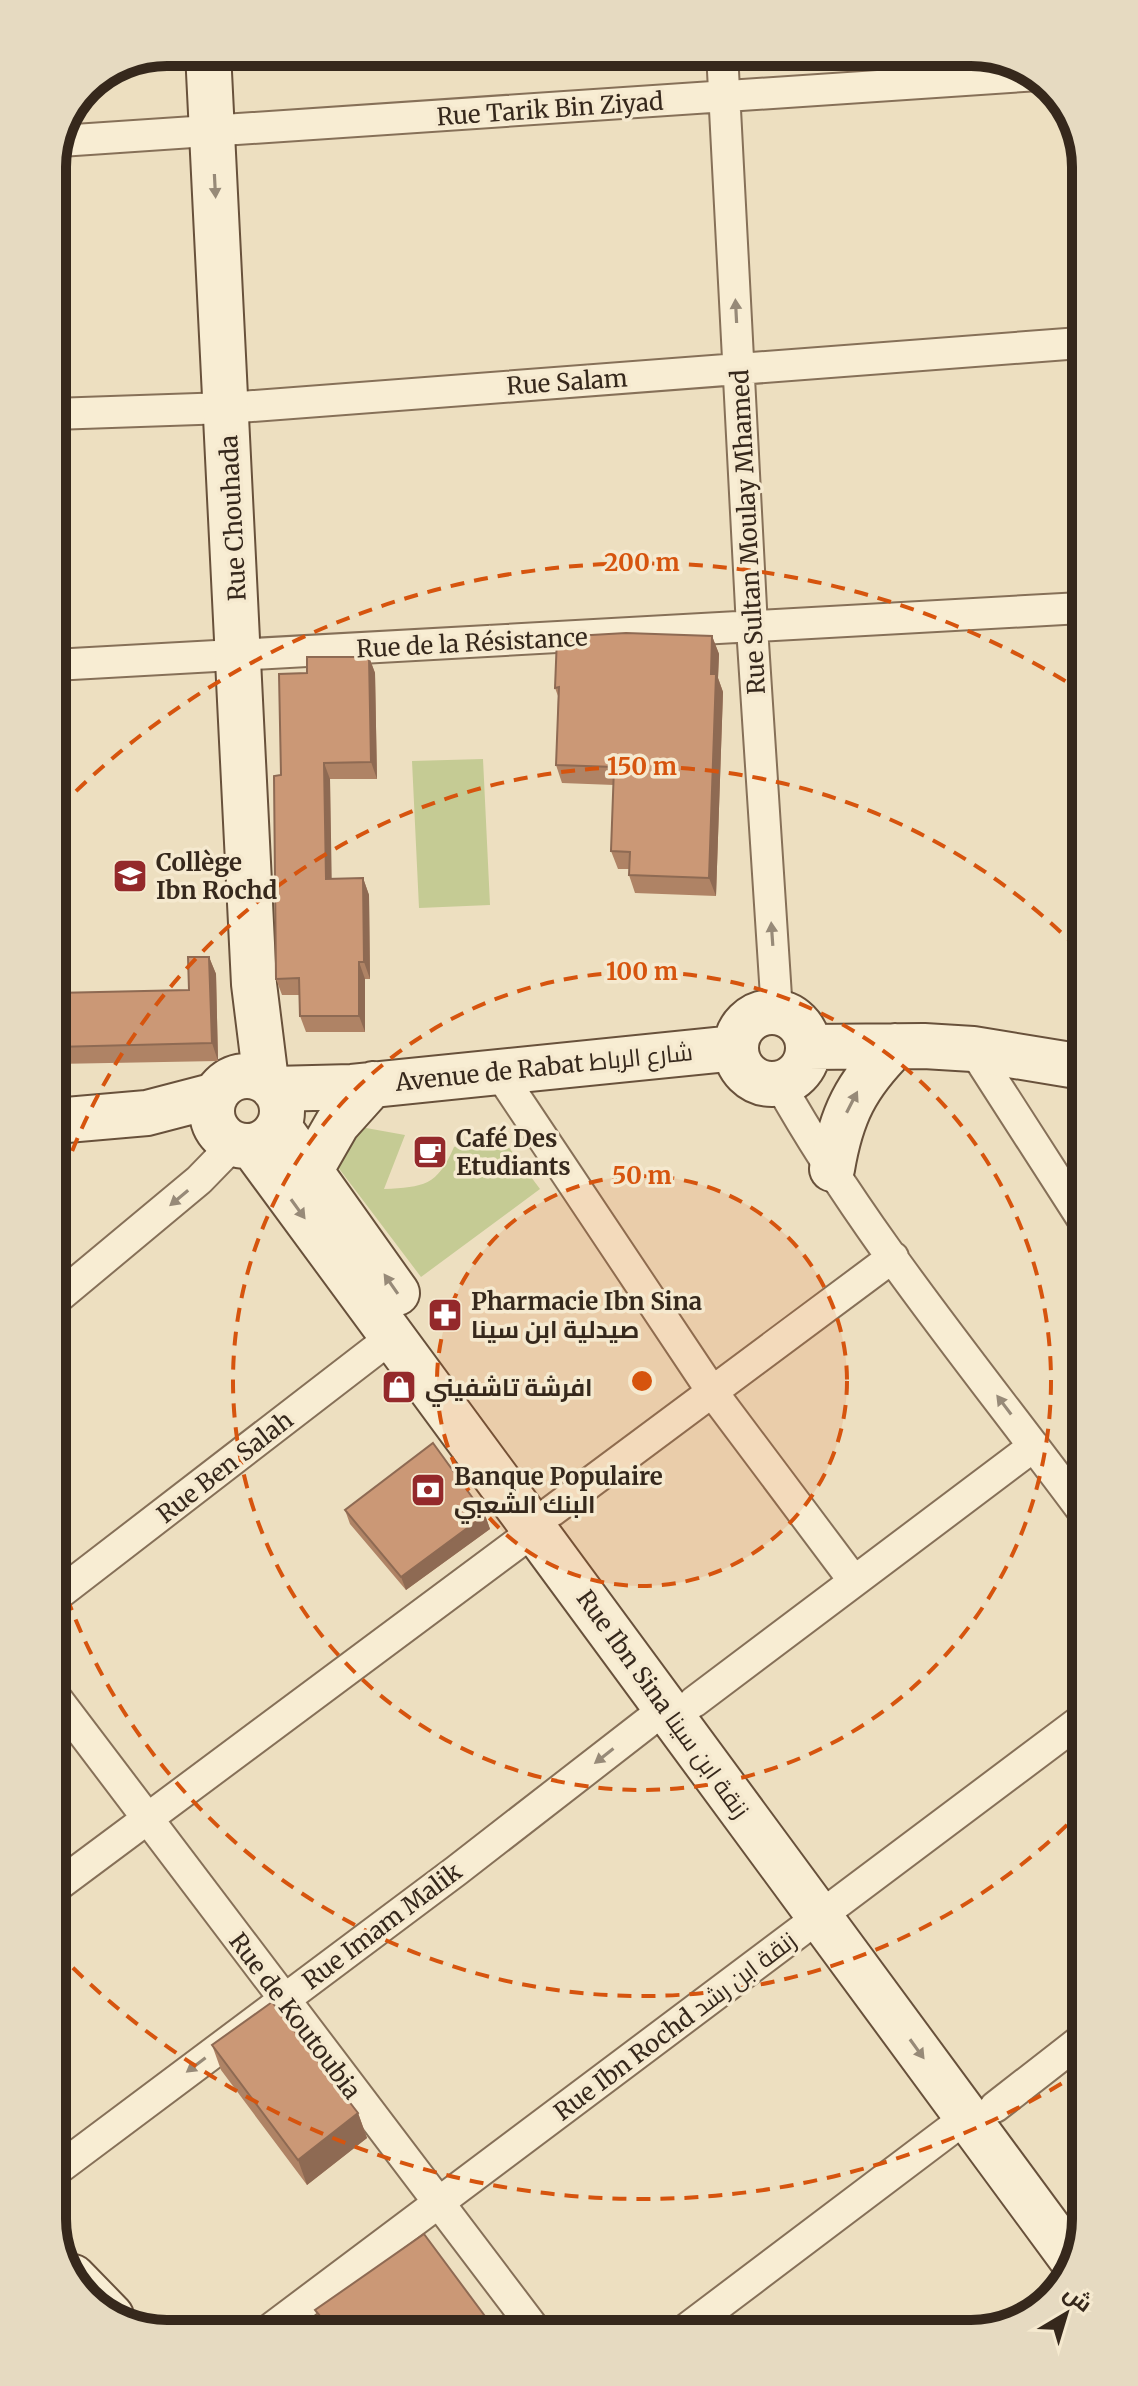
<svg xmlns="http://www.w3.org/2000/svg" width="1138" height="2386" font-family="Merriweather,Cairo,serif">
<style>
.green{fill:#c5cb94}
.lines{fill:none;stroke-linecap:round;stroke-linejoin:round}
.street-casing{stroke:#867058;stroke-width:34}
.secondary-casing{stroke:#68513b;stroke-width:48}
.street{stroke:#f8edd3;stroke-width:30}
.secondary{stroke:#f8edd3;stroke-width:44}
.wall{fill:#af8365}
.shaded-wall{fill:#8e6a53}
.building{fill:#cb9876;stroke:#8e6a53;stroke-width:2}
.oneway{fill:#978a78}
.ring{fill:none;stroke:#d6540e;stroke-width:4;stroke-dasharray:14 10}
.labels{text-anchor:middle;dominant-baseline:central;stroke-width:7;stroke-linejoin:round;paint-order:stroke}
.street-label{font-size:24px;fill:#36281c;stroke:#f5e9cf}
.poi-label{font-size:24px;font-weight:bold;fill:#36281c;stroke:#f5e9cf;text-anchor:start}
.rim{fill:none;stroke:#36281c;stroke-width:10}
.centre{fill:#d6540e;stroke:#f5e9cf;stroke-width:4}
.ring-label{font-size:24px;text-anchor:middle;font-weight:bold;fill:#d6540e;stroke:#f5e9cf;stroke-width:7;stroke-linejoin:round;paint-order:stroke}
</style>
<rect width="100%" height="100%" fill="#eddfc0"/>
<!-- green -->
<path class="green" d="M483 759 490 905 419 908 412 761Z
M355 1126 405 1135 384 1189C424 1187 437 1186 454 1147L498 1133 540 1189 421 1277 328 1154Z"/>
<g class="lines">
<!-- street casing -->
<g class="street-casing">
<path id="street" d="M722 52 752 627 777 1012
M60 141 1039 75
M53 414 227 408 1080 343
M54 665 1081 608
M973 1049 1083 1220
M498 1071 713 1393 854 1581
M779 1083C863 1233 981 1374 1084 1513
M55 1300 199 1180 235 1143
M552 1511 893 1257
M56 1596 392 1337
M57 1699 536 2331
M694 1702 1034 1446
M57 1886 535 1530
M995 2107 1085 2037
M58 2169 456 1871 666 1708
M685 2330 967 2117
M265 2333 1084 1718"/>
</g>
<!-- secondary casing -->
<g class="secondary-casing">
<path id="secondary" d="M208 52 254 984 266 1081
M736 1048a36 36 0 1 1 72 0a36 36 0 1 1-72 0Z
M808 1047 924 1046 973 1049 1083 1067
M212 1111a35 35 0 1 1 70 0a35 35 0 1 1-70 0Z
M274 1089 352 1087 736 1048
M55 1121 147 1113 216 1095
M279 1127 397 1293
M252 1146 1073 2261
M832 1169C841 1115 856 1085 895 1046
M310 1171 337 1124 373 1084
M73 2277 111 2316"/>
</g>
<!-- street -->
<use href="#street" class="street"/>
<!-- secondary -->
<use href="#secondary" class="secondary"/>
</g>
<!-- wall -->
<path class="wall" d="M712 636 719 654 718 678 723 692 716 896 635 893 629 875V869H618L611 851 614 785 562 783 556 765 558 696 555 688Z
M369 657 375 673 377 779H330L331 879 363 878 369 895 370 979H365V1032H306L300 1016 299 995H282L276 979 281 775 307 673Z
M209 957 216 974 218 1061 55 1064V993L189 990Z
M345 1510 485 1515 490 1529 406 1590 350 1524Z
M212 2045 358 2113 367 2138 307 2185 221 2070Z
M315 2310 496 2331 326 2333 322 2328Z"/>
<!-- shaded-wall -->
<path class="shaded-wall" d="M712 636 719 654 718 678 723 692 716 896 709 878 711 674Z
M369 657 375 673 377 779 371 762Z
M324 763 330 779 332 895 326 879Z
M363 878 369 895 370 979 364 962Z
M209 957 216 974 218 1061 212 1043Z
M359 962 365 979V1032L359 1016Z
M485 1515 490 1529 406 1590 401 1577Z
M358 2113 367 2138 307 2185 298 2160Z"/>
<!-- building -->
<path class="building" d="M626 633 712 636 711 674H716L709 878 629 875 630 852 611 851 614 767 556 765 559 687 555 688 557 637Z
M307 657H369L371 762 324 763 326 879 363 878 364 962H359V1016H300L299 978 276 979 274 776 281 775 279 674 307 673Z
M188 957H209L212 1043 55 1047V993L189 990Z
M433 1443 485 1515 401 1577 345 1510Z
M272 2002 358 2113 298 2160 212 2045Z
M424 2234 496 2331 333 2332 315 2310Z"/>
<!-- one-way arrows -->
<defs><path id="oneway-solid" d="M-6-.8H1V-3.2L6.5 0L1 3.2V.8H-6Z" transform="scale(2)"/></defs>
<g class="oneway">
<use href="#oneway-solid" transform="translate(215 186) rotate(87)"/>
<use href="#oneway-solid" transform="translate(736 311) rotate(-93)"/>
<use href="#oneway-solid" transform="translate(772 934) rotate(-94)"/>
<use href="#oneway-solid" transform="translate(852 1102) rotate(-63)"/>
<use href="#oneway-solid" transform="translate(179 1198) rotate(140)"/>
<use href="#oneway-solid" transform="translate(298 1209) rotate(54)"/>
<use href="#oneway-solid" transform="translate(391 1284) rotate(-125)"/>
<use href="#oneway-solid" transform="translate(1004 1405) rotate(-127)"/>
<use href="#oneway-solid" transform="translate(604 1756) rotate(142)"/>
<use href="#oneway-solid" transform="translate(917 2049) rotate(54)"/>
<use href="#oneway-solid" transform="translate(196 2065) rotate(143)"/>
</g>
<!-- distance rings -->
<circle cx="642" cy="1381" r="205" fill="#d6540e" fill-opacity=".12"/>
<g class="ring">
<circle cx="642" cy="1381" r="205"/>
<circle cx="642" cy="1381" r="409"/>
<path d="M1084 1808A614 614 0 0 1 56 1566M56 1196A614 614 0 0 1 1080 951"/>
<path d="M1082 2071A818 818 0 0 1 59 1954M59 808A818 818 0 0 1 1075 687"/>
</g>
<!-- icons -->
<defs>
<g id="school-square" transform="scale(1.8)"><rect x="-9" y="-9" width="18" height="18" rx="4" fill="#94292b" stroke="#f5e9cf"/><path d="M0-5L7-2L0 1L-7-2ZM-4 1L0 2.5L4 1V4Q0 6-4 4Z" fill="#fff"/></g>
<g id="cafe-square" transform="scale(1.8)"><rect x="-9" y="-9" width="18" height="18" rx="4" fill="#94292b" stroke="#f5e9cf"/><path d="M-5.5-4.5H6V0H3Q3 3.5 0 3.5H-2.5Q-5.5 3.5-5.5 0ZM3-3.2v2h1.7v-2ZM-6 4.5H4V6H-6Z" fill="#fff"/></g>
<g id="pharmacy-square" transform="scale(1.8)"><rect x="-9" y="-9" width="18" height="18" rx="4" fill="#94292b" stroke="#f5e9cf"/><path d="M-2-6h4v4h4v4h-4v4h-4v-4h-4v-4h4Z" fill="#fff"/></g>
<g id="shop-square" transform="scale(1.8)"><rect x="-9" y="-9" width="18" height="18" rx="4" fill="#94292b" stroke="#f5e9cf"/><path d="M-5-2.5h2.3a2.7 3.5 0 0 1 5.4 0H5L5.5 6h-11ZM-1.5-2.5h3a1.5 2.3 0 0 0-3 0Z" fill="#fff"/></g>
<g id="bank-square" transform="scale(1.8)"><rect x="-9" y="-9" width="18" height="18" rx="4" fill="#94292b" stroke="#f5e9cf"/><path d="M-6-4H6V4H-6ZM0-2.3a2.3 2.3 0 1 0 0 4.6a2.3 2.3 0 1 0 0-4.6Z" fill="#fff"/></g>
</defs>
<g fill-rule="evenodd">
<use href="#school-square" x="130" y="876"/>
<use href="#cafe-square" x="430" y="1152"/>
<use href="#pharmacy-square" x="445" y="1315"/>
<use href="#shop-square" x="399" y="1387"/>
<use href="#bank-square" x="428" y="1490"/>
</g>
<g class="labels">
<!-- street labels -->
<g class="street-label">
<text transform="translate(550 109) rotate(-4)">Rue Tarik Bin Ziyad</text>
<text transform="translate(567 382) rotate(-4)">Rue Salam</text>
<text transform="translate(233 518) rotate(-93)">Rue Chouhada</text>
<text transform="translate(748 532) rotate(-93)">Rue Sultan Moulay Mhamed</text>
<text transform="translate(472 643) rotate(-3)">Rue de la Résistance</text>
<text transform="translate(544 1067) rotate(-6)">Avenue de Rabat شارع الرباط</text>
<text transform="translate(225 1467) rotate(-38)">Rue Ben Salah</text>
<text transform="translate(663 1704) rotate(54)">Rue Ibn Sina زنقة ابن سينا</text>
<text transform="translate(382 1926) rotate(-37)">Rue Imam Malik</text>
<text transform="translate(295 2016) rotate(53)">Rue de Koutoubia</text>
<text transform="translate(675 2026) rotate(-37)">Rue Ibn Rochd زنقة ابن رشد</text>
</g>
<!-- poi labels -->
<g class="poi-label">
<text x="156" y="862">Collège<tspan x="156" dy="28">Ibn Rochd</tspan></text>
<text x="456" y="1138">Café Des<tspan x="456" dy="28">Etudiants</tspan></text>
<text x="471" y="1301">Pharmacie Ibn Sina<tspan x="471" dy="28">صيدلية ابن سينا</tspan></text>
<text x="425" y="1387">افرشة تاشفيني</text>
<text x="454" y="1476">Banque Populaire<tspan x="454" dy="28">البنك الشعبي</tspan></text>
</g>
</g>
<!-- crop -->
<path d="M0 0H1138V2386H0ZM167 66H971A101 101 0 0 1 1072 167V2219A101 101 0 0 1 971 2320H167A101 101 0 0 1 66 2219V167A101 101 0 0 1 167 66Z" fill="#e6dac1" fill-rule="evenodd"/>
<path class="rim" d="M167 66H971A101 101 0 0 1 1072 167V2219A101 101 0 0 1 971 2320H167A101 101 0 0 1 66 2219V167A101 101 0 0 1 167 66Z"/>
<circle cx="642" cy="1381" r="12" class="centre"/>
<g class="ring-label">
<text x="642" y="571">200 m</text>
<text x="642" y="775">150 m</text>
<text x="642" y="980">100 m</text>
<text x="642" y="1184">50 m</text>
</g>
<!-- north arrow -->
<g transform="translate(1066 2314) rotate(38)" stroke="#f5e9cf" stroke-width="6" paint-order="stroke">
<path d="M0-6L14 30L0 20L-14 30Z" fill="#36281c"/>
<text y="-12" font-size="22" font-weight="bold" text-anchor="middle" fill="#36281c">ش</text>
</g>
</svg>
